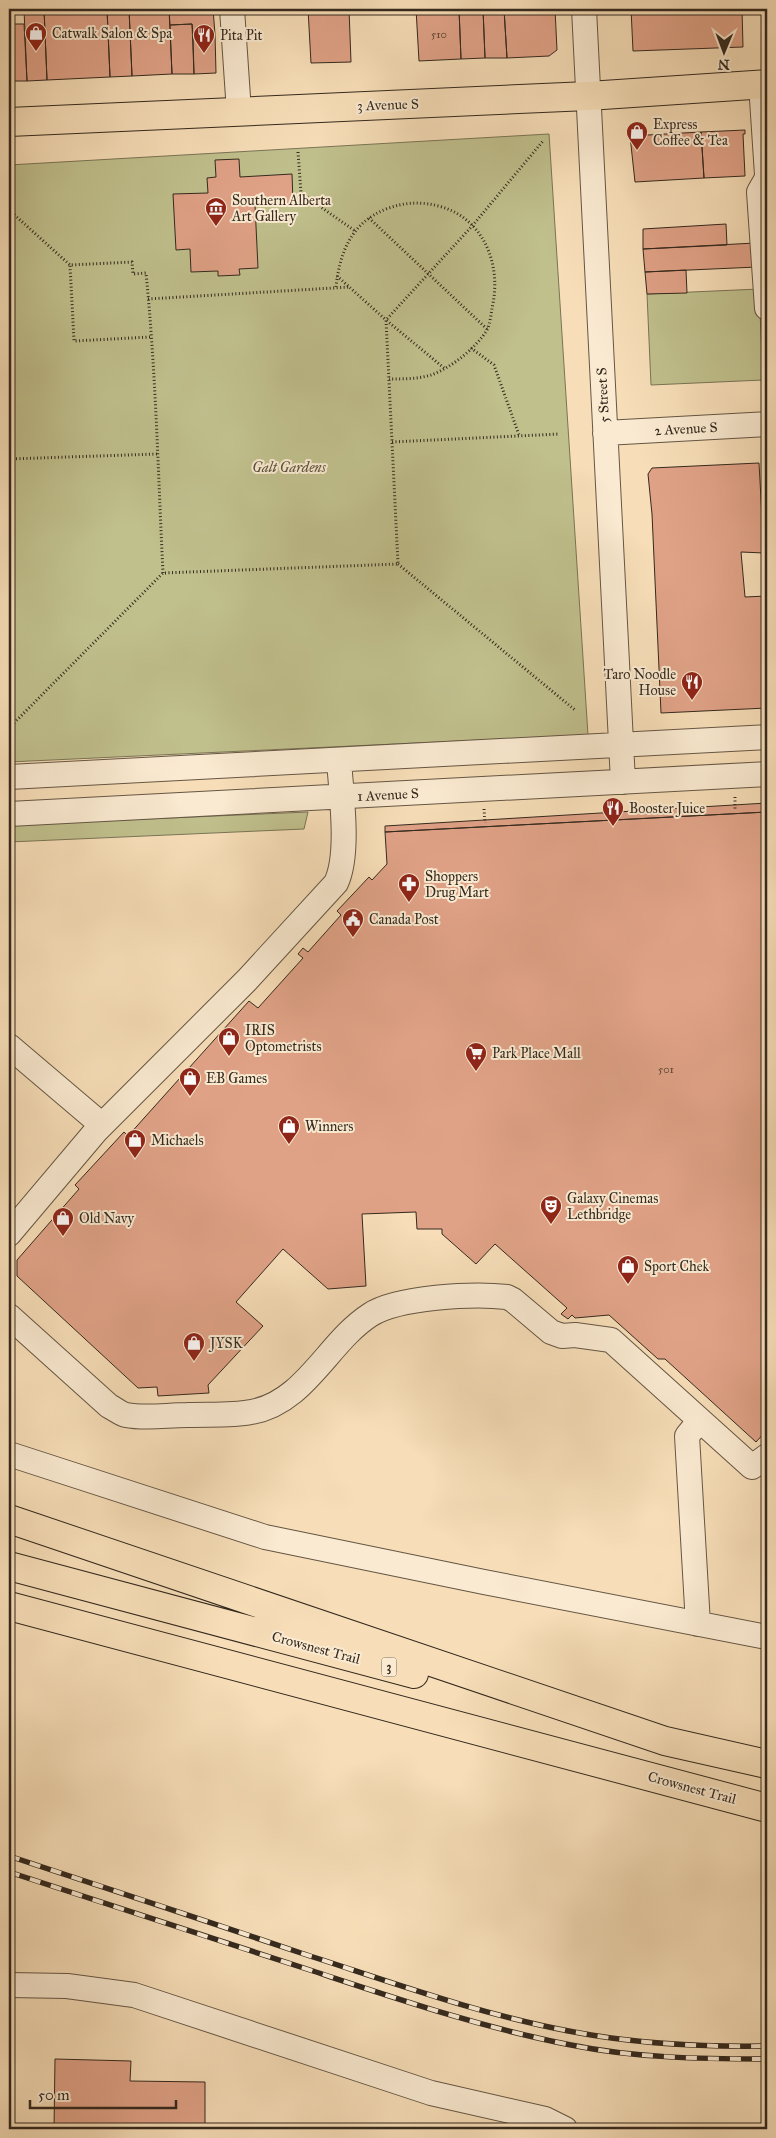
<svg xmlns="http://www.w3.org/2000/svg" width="776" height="2138" font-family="'IM FELL Great Primer',serif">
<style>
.green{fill:#c0c08d;stroke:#7a7456}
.building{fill:#e0a287;stroke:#34291e}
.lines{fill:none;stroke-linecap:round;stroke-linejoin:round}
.minor-casing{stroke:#655644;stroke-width:26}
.major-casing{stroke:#34291e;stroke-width:30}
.highway-casing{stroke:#34291e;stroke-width:30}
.path{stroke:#34291e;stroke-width:3;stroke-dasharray:1 2.5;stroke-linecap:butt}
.minor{stroke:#faead1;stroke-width:24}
.major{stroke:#f7deb8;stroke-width:28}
.highway{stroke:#f7deb8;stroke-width:28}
.rail-casing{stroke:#34291e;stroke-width:5.5}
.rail{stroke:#faead1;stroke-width:4;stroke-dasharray:11;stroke-linecap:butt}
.labels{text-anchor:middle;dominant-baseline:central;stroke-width:4;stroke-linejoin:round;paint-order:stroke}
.number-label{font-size:11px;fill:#5f4738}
.shield{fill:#faead1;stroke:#6f6354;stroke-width:1}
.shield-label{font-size:12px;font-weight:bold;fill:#34291e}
.poi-label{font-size:14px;fill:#34291e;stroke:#faead1;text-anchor:start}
.street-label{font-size:14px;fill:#34291e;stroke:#faead1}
.park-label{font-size:14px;font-style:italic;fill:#574f3a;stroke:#faead1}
</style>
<rect width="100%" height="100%" fill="#f7deb8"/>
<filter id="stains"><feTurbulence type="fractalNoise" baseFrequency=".004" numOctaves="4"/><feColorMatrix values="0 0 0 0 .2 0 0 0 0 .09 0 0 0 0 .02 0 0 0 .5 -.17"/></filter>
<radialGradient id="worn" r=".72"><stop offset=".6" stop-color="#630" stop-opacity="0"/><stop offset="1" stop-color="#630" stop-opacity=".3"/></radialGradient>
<!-- green -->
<path class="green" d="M549 134 588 735 9 762V165Z
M759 289 763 380 651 385 647 294Z
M308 812 304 829 9 842V825Z"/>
<!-- building -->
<path class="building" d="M24 9H44L47 80 27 81Z
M44 9H107L110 77 47 80Z
M107 9H129L132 76 110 77Z
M129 9H169L172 74 132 76Z
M169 9H213L215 34 193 35 192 24 170 25Z
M308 9H349L351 62 311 63Z
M416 9H459L461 59 419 61Z
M459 9H483L485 58 461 59Z
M483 9H504L507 58H485Z
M504 9H555L557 50 549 56 507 58Z
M631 9H742L743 47 633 51Z
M9 24H24L27 81H9Z
M192 24 194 74H172L170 25Z
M215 34 216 73 194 74 193 35Z
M745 130V134H743L745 176 704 178 701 132Z
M701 132 704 178 635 182 630 136Z
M239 159 240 177 292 174 293 203 255 205 258 268 239 269 240 275 218 276V271L191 272 190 249 176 250 173 194 208 193 207 178 216 177 215 160Z
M726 224 727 245 643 249V229Z
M755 243 757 267 645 272 643 249Z
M686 270 687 293 647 294 645 272Z
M759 463 764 553 741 552 745 597 766 596 767 708 661 713 652 514 648 474 652 468Z
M767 803V812L385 832V826Z
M767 812V1430L756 1442 665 1359H658L609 1315 575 1318 572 1315 568 1319 561 1314 567 1308 495 1244 476 1264 442 1234V1229H417L416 1212 362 1214 366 1286 328 1289 283 1249 236 1302 263 1326 208 1385 209 1393 158 1396 157 1387 138 1388 17 1276V1260L79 1189 75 1185 124 1132 128 1136 249 1001 258 1008 303 958 298 954 303 948 308 952 341 915 337 911 369 877 372 880 387 864 385 832Z
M55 2059 131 2061 130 2081 205 2082V2129H54Z"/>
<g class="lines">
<!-- minor casing -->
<g class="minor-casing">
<path id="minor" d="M232 9 239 112
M584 9 623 782
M761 84 767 175
M767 178 759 192 767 308
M605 433 767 424
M9 777 767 737
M9 814 767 774
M9 1046 102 1125
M9 1234 96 1131 247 980 336 883C350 854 341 793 339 760
M9 1316 109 1406C115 1409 121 1414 126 1415 146 1419 167 1415 187 1415 208 1414 231 1416 251 1412 305 1403 328 1342 370 1315 397 1297 474 1293 507 1297L513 1300 551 1332 562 1336 575 1335 611 1340 752 1467 767 1456
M9 1454 265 1537 484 1582 767 1637
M698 1624 687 1436 700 1420
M9 1985 67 1986 134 1995 431 2093 545 2119 565 2129"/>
</g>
<!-- major casing -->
<g class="major-casing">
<path id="major" d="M9 122 588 96 767 84"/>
</g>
<!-- highway casing -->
<g class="highway-casing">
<path id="highway" d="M9 1519 665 1741 767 1764
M9 1566 414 1674
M9 1606 767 1808"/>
</g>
<!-- path -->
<path class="path" d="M298 152 301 193 355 231
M9 210 70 265
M369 218 487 329
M336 287C340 252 351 223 386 209 405 202 422 201 442 207 485 220 502 267 492 308 491 315 490 324 487 330 476 348 451 368 431 375 418 379 403 379 389 379
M148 299 350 287
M150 337 74 341 70 265 132 262 133 274 146 273C156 373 158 473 163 573
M471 348 494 365 519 435
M444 368 386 320 473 225 543 141
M392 442 559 434
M9 459 157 454
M398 564 575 710
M9 728 163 573 398 564 386 320 337 276
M735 797V809
M484 809 485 823"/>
<!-- minor -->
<use href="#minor" class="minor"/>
<!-- major -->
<use href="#major" class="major"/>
<!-- highway -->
<use href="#highway" class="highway"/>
<!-- rail casing -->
<g class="rail-casing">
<path id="rail" d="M9 1856C106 1888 204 1920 301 1953 391 1982 481 2015 574 2032 638 2044 703 2047 767 2046
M9 1872C110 1905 211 1938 313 1971 398 1999 483 2028 571 2045 635 2058 702 2059 767 2059"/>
</g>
<!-- rail -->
<use href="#rail" class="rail"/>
</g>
<!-- icons -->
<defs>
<g id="shop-pin" transform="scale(1.125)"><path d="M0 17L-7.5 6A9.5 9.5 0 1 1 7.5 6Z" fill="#8f2418" stroke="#faead1"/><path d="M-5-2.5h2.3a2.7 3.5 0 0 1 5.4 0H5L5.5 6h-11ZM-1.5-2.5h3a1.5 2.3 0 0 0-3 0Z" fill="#fff"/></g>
<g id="restaurant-pin" transform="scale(1.125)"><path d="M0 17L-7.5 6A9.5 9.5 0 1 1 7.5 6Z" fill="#8f2418" stroke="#faead1"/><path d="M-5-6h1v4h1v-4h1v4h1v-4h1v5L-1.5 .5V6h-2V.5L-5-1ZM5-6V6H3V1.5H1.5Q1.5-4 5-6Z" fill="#fff"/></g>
<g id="museum-pin" transform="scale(1.125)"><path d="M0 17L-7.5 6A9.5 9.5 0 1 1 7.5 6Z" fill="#8f2418" stroke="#faead1"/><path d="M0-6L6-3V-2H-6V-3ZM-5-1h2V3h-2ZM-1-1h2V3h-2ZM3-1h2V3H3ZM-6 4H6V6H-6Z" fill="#fff"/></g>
<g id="pharmacy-pin" transform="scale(1.125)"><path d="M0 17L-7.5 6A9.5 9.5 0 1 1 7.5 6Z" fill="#8f2418" stroke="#faead1"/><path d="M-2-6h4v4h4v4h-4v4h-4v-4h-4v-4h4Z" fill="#fff"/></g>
<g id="civic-pin" transform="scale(1.125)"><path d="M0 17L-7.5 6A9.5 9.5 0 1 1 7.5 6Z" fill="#8f2418" stroke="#faead1"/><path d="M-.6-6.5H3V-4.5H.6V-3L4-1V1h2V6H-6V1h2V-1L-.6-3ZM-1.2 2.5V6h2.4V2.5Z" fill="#fff"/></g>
<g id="supermarket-pin" transform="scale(1.125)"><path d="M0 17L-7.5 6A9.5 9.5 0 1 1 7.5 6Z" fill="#8f2418" stroke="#faead1"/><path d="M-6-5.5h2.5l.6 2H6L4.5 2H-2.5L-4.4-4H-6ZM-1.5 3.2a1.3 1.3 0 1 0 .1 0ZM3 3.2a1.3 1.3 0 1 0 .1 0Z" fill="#fff"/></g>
<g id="theatre-pin" transform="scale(1.125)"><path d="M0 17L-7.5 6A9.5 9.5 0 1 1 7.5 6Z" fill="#8f2418" stroke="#faead1"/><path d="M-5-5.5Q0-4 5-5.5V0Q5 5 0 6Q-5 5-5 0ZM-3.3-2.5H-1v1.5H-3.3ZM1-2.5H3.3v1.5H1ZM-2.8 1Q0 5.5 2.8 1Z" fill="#fff"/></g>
</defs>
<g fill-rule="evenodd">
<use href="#shop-pin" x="36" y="33"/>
<use href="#restaurant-pin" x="204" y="35"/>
<use href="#shop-pin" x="637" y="132"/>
<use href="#museum-pin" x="216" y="208"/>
<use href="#restaurant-pin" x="692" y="682"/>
<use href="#restaurant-pin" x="613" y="808"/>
<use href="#pharmacy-pin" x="409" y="884"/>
<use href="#civic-pin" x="353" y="919"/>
<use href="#shop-pin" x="229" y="1038"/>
<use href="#supermarket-pin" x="476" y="1053"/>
<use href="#shop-pin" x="190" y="1078"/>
<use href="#shop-pin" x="289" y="1126"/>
<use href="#shop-pin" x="135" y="1140"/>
<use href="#theatre-pin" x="551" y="1206"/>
<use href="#shop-pin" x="63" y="1218"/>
<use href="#shop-pin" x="628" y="1266"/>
<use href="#shop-pin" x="194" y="1343"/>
</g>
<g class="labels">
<!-- number labels -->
<g class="number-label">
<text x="439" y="34">510</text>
<text x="666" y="1069">501</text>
</g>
<!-- shield labels -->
<rect class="shield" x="381.5" y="1657.5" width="15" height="19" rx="4"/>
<g class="shield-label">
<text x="389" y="1667">3</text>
</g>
<!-- poi labels -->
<g class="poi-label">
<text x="52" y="33">Catwalk Salon &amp; Spa</text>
<text x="220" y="35">Pita Pit</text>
<text x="653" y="124">Express<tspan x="653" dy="16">Coffee &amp; Tea</tspan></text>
<text x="232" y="200">Southern Alberta<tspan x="232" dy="16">Art Gallery</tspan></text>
<text x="676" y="674" text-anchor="end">Taro Noodle<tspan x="676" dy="16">House</tspan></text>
<text x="629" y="808">Booster Juice</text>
<text x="425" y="876">Shoppers<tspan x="425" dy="16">Drug Mart</tspan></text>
<text x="369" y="919">Canada Post</text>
<text x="245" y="1030">IRIS<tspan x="245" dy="16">Optometrists</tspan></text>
<text x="492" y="1053">Park Place Mall</text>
<text x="206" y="1078">EB Games</text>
<text x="305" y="1126">Winners</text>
<text x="151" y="1140">Michaels</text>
<text x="567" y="1198">Galaxy Cinemas<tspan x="567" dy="16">Lethbridge</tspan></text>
<text x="79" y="1218">Old Navy</text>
<text x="644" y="1266">Sport Chek</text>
<text x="210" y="1343">JYSK</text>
</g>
<!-- street labels -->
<g class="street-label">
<text transform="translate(388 105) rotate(-2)">3 Avenue S</text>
<text transform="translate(603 395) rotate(-93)">5 Street S</text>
<text transform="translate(686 429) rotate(-3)">2 Avenue S</text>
<text transform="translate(388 795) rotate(-3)">1 Avenue S</text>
<text transform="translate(316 1648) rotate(15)">Crowsnest Trail</text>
<text transform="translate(692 1788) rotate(15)">Crowsnest Trail</text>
</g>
<!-- park labels -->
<g class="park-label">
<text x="289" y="467">Galt Gardens</text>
</g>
</g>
<!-- margin -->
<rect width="776" height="2138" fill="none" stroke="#f7deb8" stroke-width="30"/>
<rect x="10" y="10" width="756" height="2118" fill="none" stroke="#34291e" stroke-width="2.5"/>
<rect x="15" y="15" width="746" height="2108" fill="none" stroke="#34291e"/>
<!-- north arrow -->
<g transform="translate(724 52) rotate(181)" stroke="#faead1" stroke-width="4" paint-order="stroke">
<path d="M0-4L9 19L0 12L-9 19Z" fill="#34291e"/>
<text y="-8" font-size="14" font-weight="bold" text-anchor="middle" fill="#34291e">N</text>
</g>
<!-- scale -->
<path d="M30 2100v8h146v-8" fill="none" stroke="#34291e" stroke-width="2.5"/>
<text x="38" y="2100" font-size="15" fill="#34291e" stroke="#faead1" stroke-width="4" paint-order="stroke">50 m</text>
<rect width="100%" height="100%" filter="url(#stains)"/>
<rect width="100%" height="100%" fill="url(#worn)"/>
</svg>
